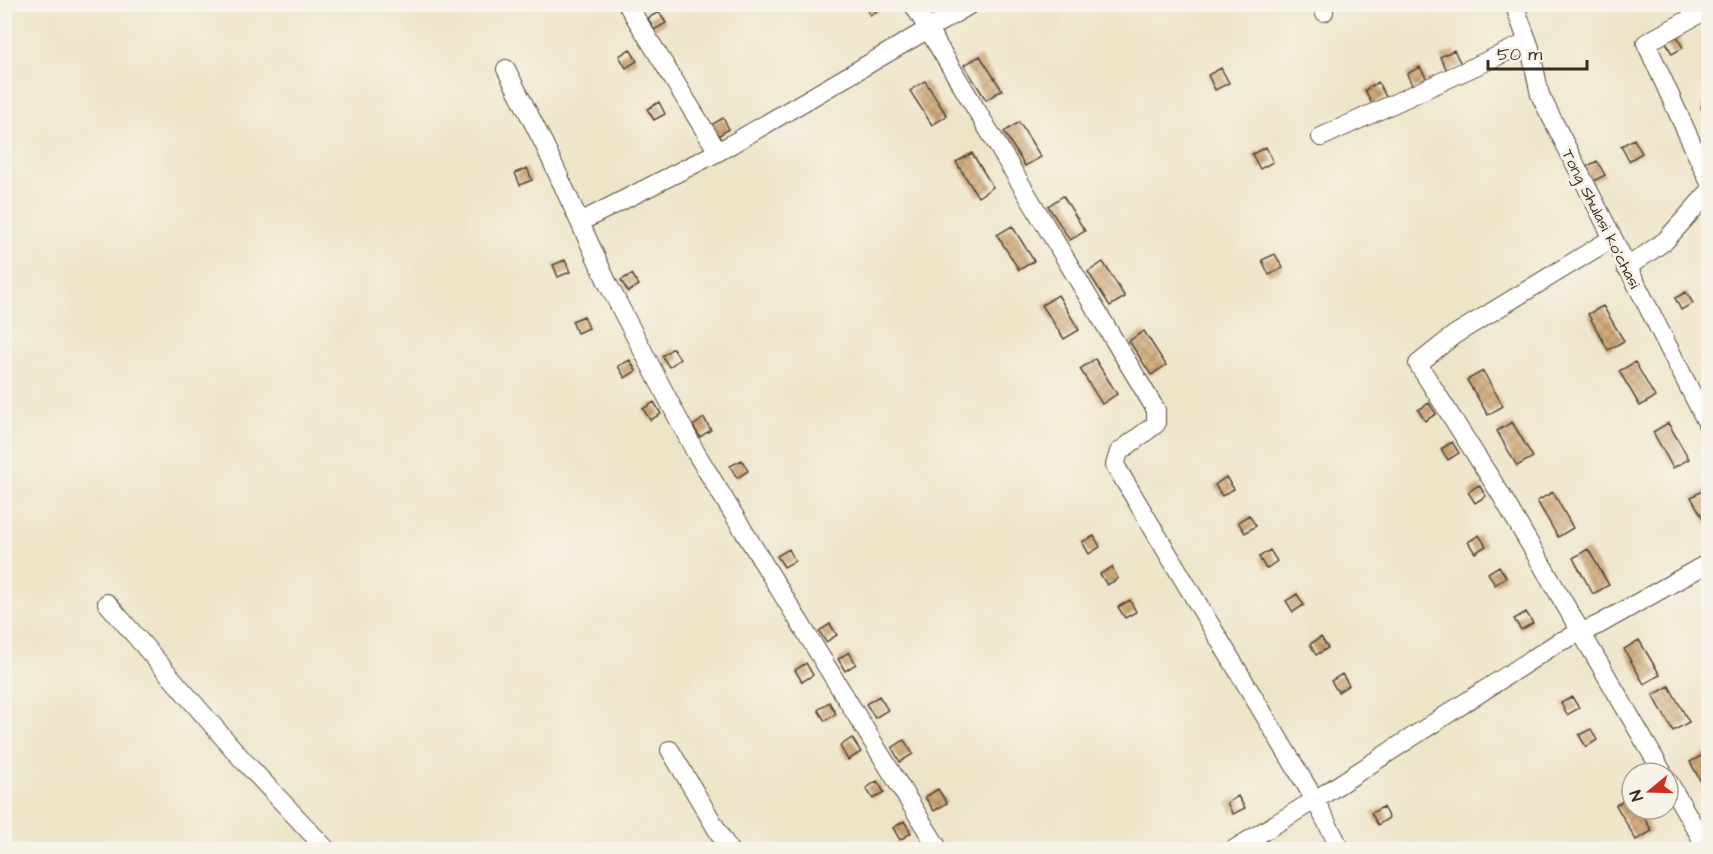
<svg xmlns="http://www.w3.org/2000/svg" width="1713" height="854" font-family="'Architects Daughter',sans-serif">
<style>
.building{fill:url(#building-cross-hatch)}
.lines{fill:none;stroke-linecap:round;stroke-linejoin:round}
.minor-casing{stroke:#564638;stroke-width:20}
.minor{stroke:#fff;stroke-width:18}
.labels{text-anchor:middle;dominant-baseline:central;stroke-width:6;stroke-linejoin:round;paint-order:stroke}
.street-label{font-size:16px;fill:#3b2a1e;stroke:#f7f3e8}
</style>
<defs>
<pattern id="building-cross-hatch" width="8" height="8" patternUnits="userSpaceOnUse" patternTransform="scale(1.5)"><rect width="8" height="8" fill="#d0a977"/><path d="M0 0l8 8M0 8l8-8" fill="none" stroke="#aa8a61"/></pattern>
</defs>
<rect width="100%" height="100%" fill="#f7f3e8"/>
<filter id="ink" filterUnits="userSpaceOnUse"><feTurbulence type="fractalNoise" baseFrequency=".0167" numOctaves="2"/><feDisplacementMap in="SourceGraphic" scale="12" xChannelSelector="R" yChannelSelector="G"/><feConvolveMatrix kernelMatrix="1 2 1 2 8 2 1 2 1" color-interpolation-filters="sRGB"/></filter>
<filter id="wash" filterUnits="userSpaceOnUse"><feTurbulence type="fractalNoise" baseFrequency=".008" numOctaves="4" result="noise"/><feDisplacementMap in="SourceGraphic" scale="24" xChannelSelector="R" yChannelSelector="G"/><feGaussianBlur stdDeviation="1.35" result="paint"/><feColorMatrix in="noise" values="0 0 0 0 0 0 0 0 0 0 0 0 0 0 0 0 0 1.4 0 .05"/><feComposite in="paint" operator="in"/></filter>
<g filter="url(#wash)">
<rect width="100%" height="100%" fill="#eee5c9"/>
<g id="blocks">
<!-- building -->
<path class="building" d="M864 4H879L882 9 870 15Z
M659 12 666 23 654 30 648 18Z
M1677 36 1683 48 1672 54 1666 42Z
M630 49 637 61 626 68 619 56Z
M1454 50 1461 64 1448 72 1440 57Z
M980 56 1002 90 986 100 964 65Z
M1420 67 1428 81 1414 89 1407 74Z
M1221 68 1229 83 1215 90 1208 75Z
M925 81 947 116 932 125 910 91Z
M1378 82 1386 97 1372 104 1365 90Z
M659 102 665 114 654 120 647 109Z
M1708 103V121L1701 107Z
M723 118 729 129 718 136 711 125Z
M1019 122 1041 157 1025 166 1004 132Z
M1634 139 1642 153 1629 161 1621 146Z
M1266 147 1273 162 1260 169 1252 154Z
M972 153 993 187 978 197 956 162Z
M1597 161 1605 175 1592 182 1584 168Z
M527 168 532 180 520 185 515 173Z
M1063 196 1085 231 1070 240 1048 206Z
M1012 226 1034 261 1019 270 997 235Z
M1275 254 1283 268 1269 275 1262 260Z
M565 260 570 272 558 277 553 265Z
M1103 262 1125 297 1110 306 1088 272Z
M632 274 639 285 628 292 621 280Z
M1686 292 1693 303 1681 310 1675 298Z
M1058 295 1079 330 1064 339 1042 305Z
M1603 306 1624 341 1608 350 1588 314Z
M584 316 589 328 577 333 572 321Z
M1144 331 1166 365 1151 375 1129 341Z
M673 348 680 359 669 367 662 356Z
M1095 359 1117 394 1102 404 1080 369Z
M630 360 636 371 625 378 618 366Z
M1635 362 1655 397 1640 406 1619 371Z
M1483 371 1503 406 1488 415 1467 380Z
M654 402 661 414 650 420 643 409Z
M1429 403 1436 414 1425 421 1418 410Z
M704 418 711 430 700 437 693 426Z
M1512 422 1533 457 1517 466 1497 431Z
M1668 423 1689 459 1673 468 1653 432Z
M1452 442 1459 453 1448 460 1441 449Z
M742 460 748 471 737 478 730 466Z
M1226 477 1234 489 1222 496 1215 485Z
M1479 485 1486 496 1475 503 1468 492Z
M1707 488 1708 491V527L1691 497Z
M1553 492 1573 528 1558 537 1537 501Z
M1249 515 1256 526 1245 533 1238 522Z
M1479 535 1486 546 1475 553 1468 542Z
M1094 536 1100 547 1089 554 1082 542Z
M789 549 795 561 784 567 777 556Z
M1588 549 1609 585 1593 594 1573 558Z
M1270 550 1277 561 1266 569 1259 557Z
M1499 566 1506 577 1495 585 1488 573Z
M1112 567 1118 579 1107 585 1100 574Z
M1297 594 1304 605 1293 612 1286 601Z
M1130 600 1136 612 1125 618 1118 607Z
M1526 612 1533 623 1521 630 1514 619Z
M830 624 837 635 826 642 819 631Z
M1321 637 1328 648 1316 655 1310 644Z
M1639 640 1660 675 1644 684 1624 649Z
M849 652 856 664 845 671 838 659Z
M806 663 813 675 802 682 795 670Z
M1342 674 1349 685 1338 692 1331 681Z
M1669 686 1689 722 1673 731 1653 695Z
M879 696 888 710 875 718 866 704Z
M1572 697 1579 708 1567 715 1561 703Z
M829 702 836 714 825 721 818 710Z
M1591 729 1597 740 1586 747 1579 735Z
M852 738 861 752 848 760 840 746Z
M904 740 913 754 900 762 892 748Z
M1706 753 1708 758V794L1690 762Z
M877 781 884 792 873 799 866 788Z
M938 789 947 803 934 811 925 797Z
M1238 796 1245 808 1233 814 1227 803Z
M1632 796V809H1639L1652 831 1636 840 1616 805Z
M1383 807 1389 818 1378 825 1371 813Z
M904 821 911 833 900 840 893 828Z"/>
</g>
</g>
<g filter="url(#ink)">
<use href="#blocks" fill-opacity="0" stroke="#564638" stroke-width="1.5"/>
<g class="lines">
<!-- minor casing -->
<g class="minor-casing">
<path id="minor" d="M627 4 718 152
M913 4 1156 410V424L1119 452 1115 465 1315 800 1341 850
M1324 4V12
M1514 4 1530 48 1540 95 1708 425
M1708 9 1646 43 1708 179
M506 69 544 144 608 284 696 453 939 850
M1321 137 1528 42
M580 222 718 152 971 4
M1611 239 1454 335 1418 364 1500 493 1663 773
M1626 268 1665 241 1708 193
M107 603 241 758 327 850
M670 750 729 850
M1668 781 1708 850
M1233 850 1326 793 1557 643 1600 624 1708 563"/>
</g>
<!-- minor -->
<use href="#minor" class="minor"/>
</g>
</g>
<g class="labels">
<!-- street labels -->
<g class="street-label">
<text transform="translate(1601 219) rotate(63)">Tong Shulasi ko'chasi</text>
</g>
</g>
<!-- margin -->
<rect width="1713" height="854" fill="none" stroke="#f7f3e8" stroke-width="24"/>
<!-- north arrow -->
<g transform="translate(1650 791) rotate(251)"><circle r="28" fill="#f7f3e8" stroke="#aca397" stroke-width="1.5"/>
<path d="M0-4.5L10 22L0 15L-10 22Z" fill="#c8321e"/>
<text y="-9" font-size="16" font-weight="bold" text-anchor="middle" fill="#3b2a1e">N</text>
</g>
<!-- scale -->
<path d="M1488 60v9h99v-9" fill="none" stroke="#3b2a1e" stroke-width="3"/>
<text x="1497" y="60" font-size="18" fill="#3b2a1e" stroke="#f7f3e8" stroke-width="4.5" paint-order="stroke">50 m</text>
</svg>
